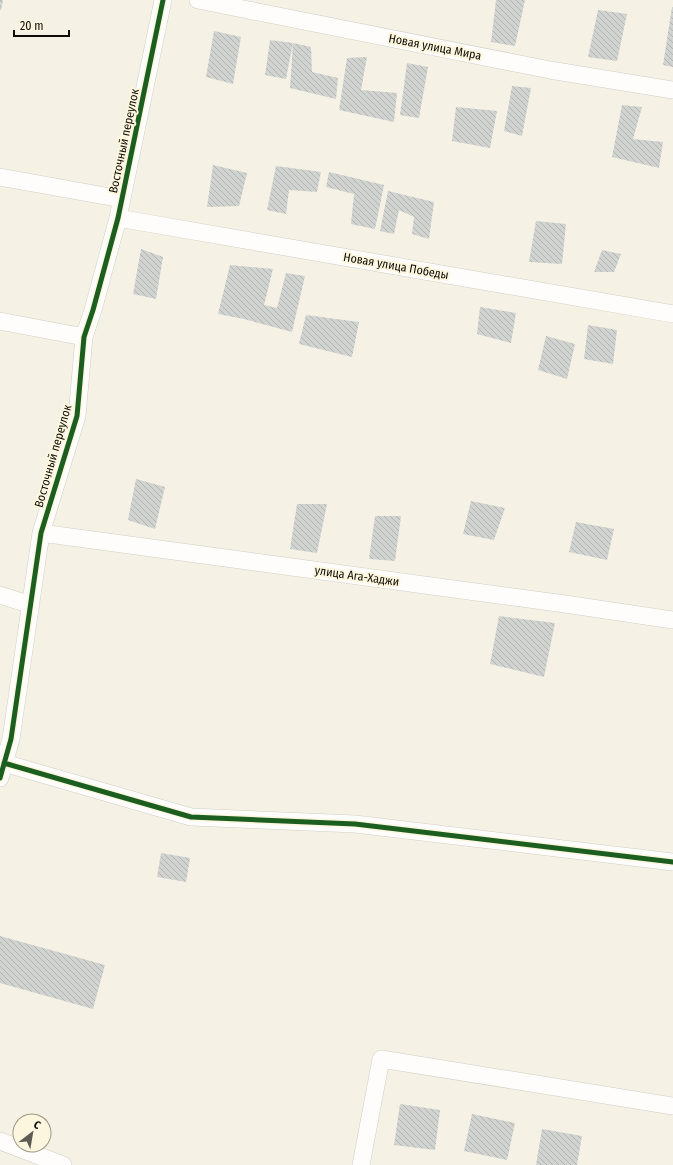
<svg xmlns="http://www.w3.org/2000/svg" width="673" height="1165" font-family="'Fira Sans Condensed',sans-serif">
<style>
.building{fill:url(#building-back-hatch)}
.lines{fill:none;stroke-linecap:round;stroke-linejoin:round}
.minor-casing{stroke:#d0cec4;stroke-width:18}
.minor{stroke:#fefdfb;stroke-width:17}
.cycleway-casing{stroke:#fcf6de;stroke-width:8}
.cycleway{stroke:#1b5e20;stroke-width:5}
.labels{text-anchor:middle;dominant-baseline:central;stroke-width:4;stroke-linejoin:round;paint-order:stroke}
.street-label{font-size:12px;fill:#0e0c05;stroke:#fcf6de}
</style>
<defs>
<pattern id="building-back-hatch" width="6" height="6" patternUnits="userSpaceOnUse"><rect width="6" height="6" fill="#d0d3d0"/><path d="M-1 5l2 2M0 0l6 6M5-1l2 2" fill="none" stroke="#b1b4b1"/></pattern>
</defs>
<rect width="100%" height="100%" fill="#f5f2e5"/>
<!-- building -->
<path class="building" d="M0 0H3L1 10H0Z
M496 0H525L515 46 491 42Z
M672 7H673V67L663 65Z
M598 10 627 14 617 61 588 57Z
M214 31 241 37 233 84 206 77Z
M270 40 293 43 286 79 265 75Z
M293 43 311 47 312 72 338 78 336 99 290 88Z
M367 57 361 90 397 93 394 122 339 110 347 58Z
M407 63 428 67 419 118 400 115Z
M512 86 531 88 522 136 504 131Z
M622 105 642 107 633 139 663 142 659 168 612 157Z
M456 107 497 111 490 148 452 141Z
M213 165 247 173 239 206 207 207Z
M276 166 321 172 317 192 289 190 286 214 267 210Z
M329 172 384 185 375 229 351 224 354 194 326 187Z
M388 191 434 202 429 239 412 234 414 217 399 210 394 234 380 231Z
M536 221 566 224 562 264 529 262Z
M141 249 163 257 156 299 133 294Z
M602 250 621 254 614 272H594Z
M230 265 273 269 264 305 277 308 286 273 305 276 292 332 244 319 218 314Z
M480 307 516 313 511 343 477 334Z
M306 315 359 322 352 357 299 344Z
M588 325 617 330 613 364 584 359Z
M546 336 575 344 567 379 538 370Z
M136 479 165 487 155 529 128 520Z
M471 501 505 508 494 540 463 534Z
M297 504H327L317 553 290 549Z
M375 516H401L395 561 369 559Z
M576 522 614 529 607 560 569 552Z
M499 616 555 623 544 677 490 664Z
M161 853 190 858 186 882 157 877Z
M0 936 105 965 93 1009 0 983Z
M400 1104 440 1110 435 1150 394 1145Z
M472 1114 515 1123 507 1160 464 1151Z
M542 1129 582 1136 577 1165H536Z"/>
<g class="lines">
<!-- minor casing -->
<g class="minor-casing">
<path id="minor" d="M198 0 550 70 673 90
M0 177 122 199
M118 218 673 314
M0 321 84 337
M41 533 565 604 673 620
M0 595 31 605
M4 763 191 817 355 824 673 862
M0 778 11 739 41 533 77 416 84 337 93 310 118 218 163 0
M0 1141 63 1165
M361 1165 381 1059 673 1106"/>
</g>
<!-- minor -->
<use href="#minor" class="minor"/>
<!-- cycleway casing -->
<g class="cycleway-casing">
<path id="cycleway" d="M4 763 191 817 355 824 673 862
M0 778 11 739 41 533 77 416 84 337 93 310 118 218 163 0"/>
</g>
<!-- cycleway -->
<use href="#cycleway" class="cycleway"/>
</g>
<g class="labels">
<!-- street labels -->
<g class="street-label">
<text transform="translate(435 47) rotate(11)">Новая улица Мира</text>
<text transform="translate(124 141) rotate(-78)">Восточный переулок</text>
<text transform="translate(396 266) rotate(10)">Новая улица Победы</text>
<text transform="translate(53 456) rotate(-74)">Восточный переулок</text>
<text transform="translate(357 576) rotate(8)">улица Ага-Хаджи</text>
</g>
</g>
<!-- north arrow -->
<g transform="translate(32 1133) rotate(31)"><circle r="19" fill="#fcf6de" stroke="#9d9887"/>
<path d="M0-3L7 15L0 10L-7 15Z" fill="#5f5c53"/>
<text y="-6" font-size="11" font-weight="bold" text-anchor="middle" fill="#0e0c05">С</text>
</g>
<!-- scale -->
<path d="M14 30v6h55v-6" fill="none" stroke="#0e0c05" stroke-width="2"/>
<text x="20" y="30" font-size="12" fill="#0e0c05" stroke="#fcf6de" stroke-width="3" paint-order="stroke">20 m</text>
</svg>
